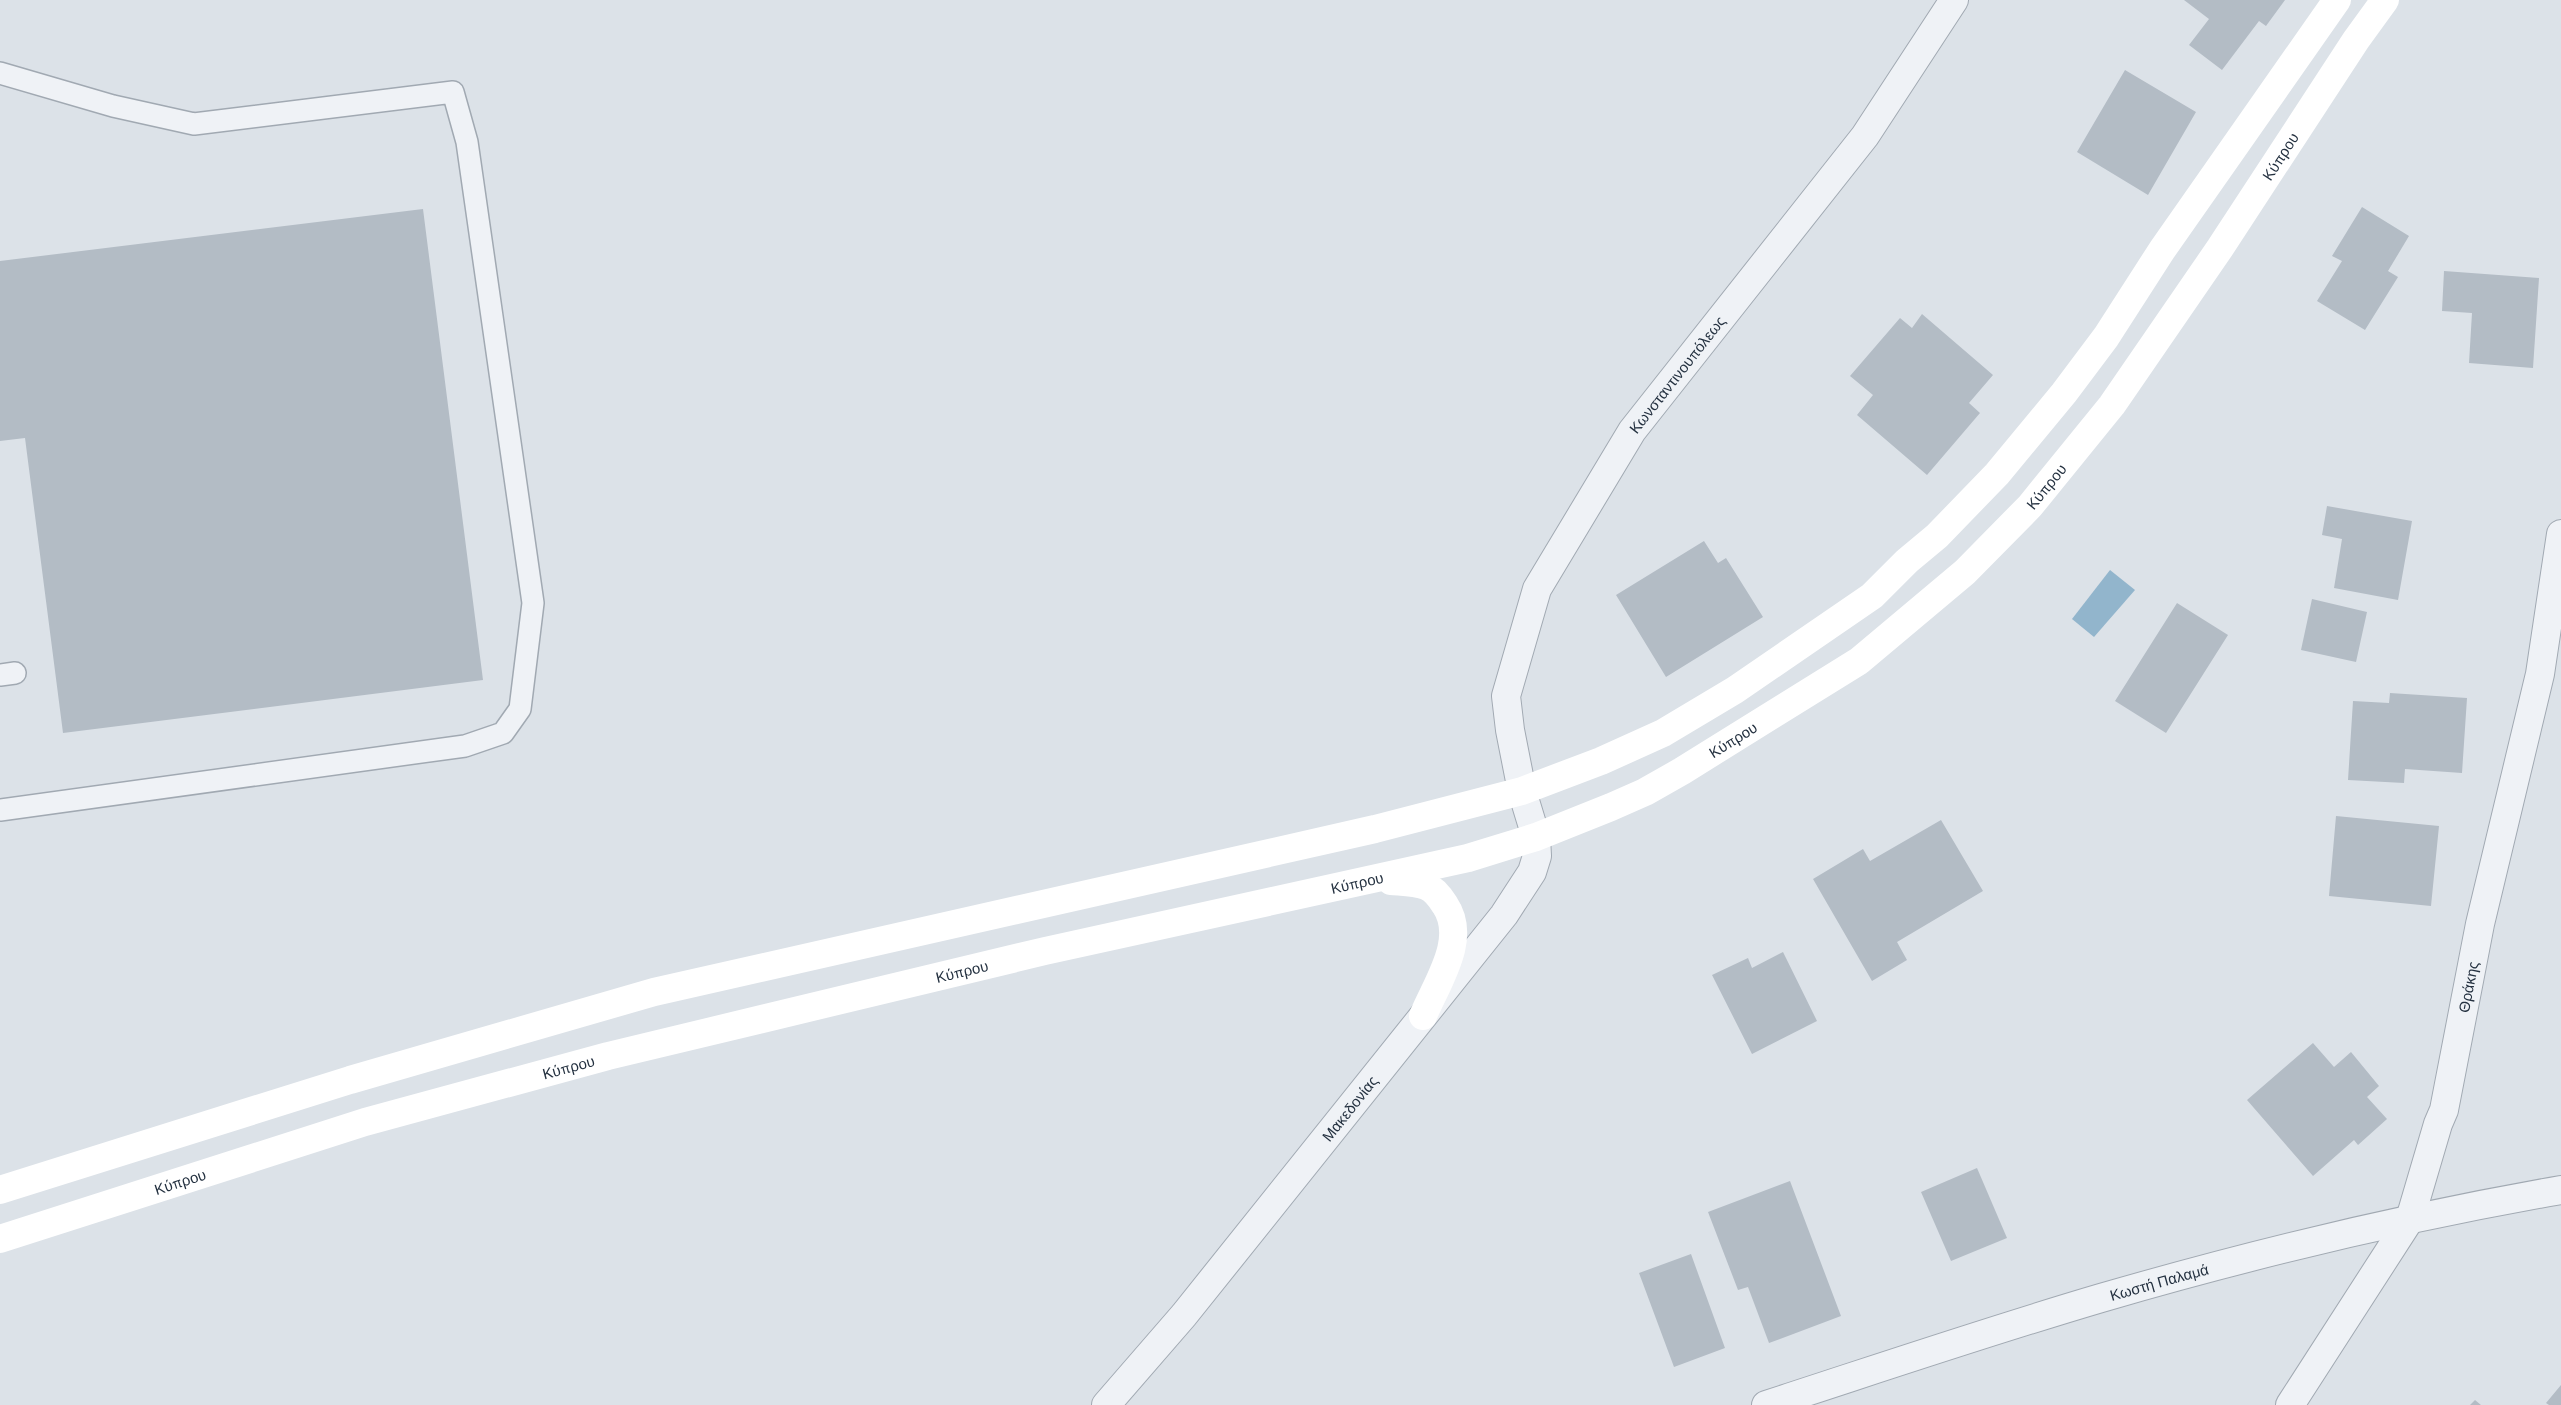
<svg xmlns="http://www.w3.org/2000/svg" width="2561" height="1405" font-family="'PT Sans',sans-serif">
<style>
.water{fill:#92b5cc}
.building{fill:#b3bcc5}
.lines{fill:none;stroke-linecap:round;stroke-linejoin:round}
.lane-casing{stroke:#a1a9b2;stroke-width:24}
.street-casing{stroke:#a1a9b2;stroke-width:30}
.lane{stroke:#eff2f6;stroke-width:21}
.street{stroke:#eff2f6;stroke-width:28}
.secondary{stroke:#fff;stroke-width:28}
.labels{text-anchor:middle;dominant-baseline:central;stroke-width:4;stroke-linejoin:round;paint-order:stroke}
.street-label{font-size:15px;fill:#243140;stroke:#ebf1f5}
</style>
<rect width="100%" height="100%" fill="#dce2e8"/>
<!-- water -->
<path class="water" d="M2110 570 2135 590 2094 637 2072 619Z"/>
<!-- building -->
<path class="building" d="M2184 0H2285L2266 26 2259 21 2222 70 2189 45 2209 19Z
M2125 70 2196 112 2148 195 2077 152Z
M2362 207 2409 236 2388 271 2398 277 2365 330 2317 301 2342 261 2332 256Z
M423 209 483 680 63 733 25 438 0 441V261Z
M2444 271 2539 278 2533 368 2469 363 2472 313 2442 311Z
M1922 314 1993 375 1969 403 1980 413 1927 475 1857 415 1873 395 1850 376 1900 318 1912 328Z
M2327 506 2412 521 2398 600 2334 588 2342 539 2322 535Z
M1704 541 1718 563 1726 558 1763 617 1666 677 1616 595Z
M2312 599 2367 612 2356 662 2301 650Z
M2177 603 2228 635 2166 733 2115 701Z
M2390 693 2467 698 2462 773 2405 769 2404 783 2348 780 2353 701 2389 703Z
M2336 816 2439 826 2431 906 2329 896Z
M1941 820 1983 891 1897 942 1907 960 1872 981 1813 879 1863 849 1870 861Z
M1783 952 1817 1021 1752 1054 1712 975 1748 958 1752 968Z
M2313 1043 2334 1067 2351 1052 2379 1086 2367 1097 2387 1119 2358 1145 2354 1140 2313 1176 2247 1100Z
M1977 1168 2007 1238 1951 1261 1921 1192Z
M1790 1181 1841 1316 1769 1343 1748 1287 1738 1290 1708 1212Z
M1691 1254 1725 1348 1674 1367 1639 1273Z
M2561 1385V1405H2549L2546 1403Z
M2475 1400 2481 1405H2470Z"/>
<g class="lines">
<!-- lane casing -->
<g class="lane-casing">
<path id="lane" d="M0 73 113 106 194 124 453 92 467 142 533 603 520 709 503 733 465 746 0 810
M0 675 15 673"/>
</g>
<!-- street casing -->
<g class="street-casing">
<g id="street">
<path id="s1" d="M1106 1405 1184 1315 1504 915 1532 872 1537 856 1536 837 1522 791 1510 730 1506 696 1537 589 1632 431 1865 136 1954 0"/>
<path id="s2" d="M1766 1405C1877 1369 1989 1331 2101 1298 2252 1254 2406 1217 2561 1190"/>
<path id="s3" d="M2290 1405 2410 1219 2438 1124 2444 1110 2480 924 2540 674 2561 534"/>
</g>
</g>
<!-- lane -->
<use href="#lane" class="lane"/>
<!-- street -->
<use href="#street" class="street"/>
<!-- secondary -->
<g class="secondary">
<path d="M1391 881C1402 882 1416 882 1426 886 1434 889 1440 897 1445 905 1468 939 1437 982 1423 1016"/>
<path d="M0 1190 350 1080 654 992 1375 829 1522 791 1601 761 1663 733 1735 690 1872 596 1907 561 1937 536 1997 474 2064 393 2106 337 2162 250 2337 0"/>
<path id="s4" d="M0 1239 365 1122 608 1056 1045 951 1468 858 1536 837 1611 807 1645 792 1682 771 1859 661 1965 572 2030 506 2112 405 2220 248 2356 40 2385 0"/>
</g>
</g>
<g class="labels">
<!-- street labels -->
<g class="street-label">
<text stroke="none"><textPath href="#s4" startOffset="2619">Κύπρου</textPath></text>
<text stroke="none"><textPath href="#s1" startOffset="1231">Κωνσταντινουπόλεως</textPath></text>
<text stroke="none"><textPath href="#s4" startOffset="2214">Κύπρου</textPath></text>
<text stroke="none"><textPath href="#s4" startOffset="1809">Κύπρου</textPath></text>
<text stroke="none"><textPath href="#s4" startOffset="1404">Κύπρου</textPath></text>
<text stroke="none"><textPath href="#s4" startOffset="999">Κύπρου</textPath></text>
<text stroke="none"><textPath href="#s3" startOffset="461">Θράκης</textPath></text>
<text stroke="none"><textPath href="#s4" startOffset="594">Κύπρου</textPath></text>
<text stroke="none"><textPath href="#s1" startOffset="384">Μακεδονίας</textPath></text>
<text stroke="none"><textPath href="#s4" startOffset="189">Κύπρου</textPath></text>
<text stroke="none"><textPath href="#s2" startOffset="412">Κωστή Παλαμά</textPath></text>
</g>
</g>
</svg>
